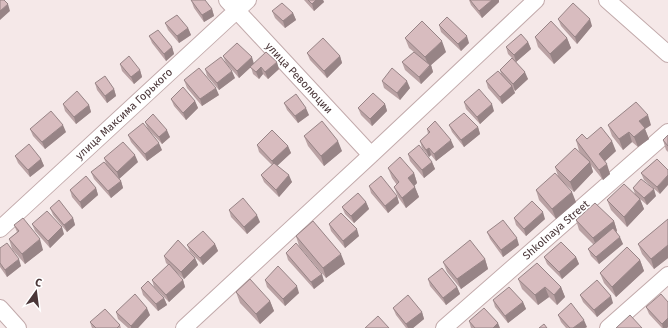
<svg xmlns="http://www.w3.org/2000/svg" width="668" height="328" font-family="'Fira Sans',sans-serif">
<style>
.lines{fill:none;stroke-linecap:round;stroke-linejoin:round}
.minor-casing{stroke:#c2aaab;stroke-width:18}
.minor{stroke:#fff;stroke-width:16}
.wall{fill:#baa2a4}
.shaded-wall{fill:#978486}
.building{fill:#d8bcbf;stroke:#978486}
.labels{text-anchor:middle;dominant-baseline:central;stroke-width:3;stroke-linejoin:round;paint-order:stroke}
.street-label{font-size:11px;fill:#4a3638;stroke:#fff}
</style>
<rect width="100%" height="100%" fill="#f5e8e8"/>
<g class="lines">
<!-- minor casing -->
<g class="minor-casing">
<path id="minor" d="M227 0 371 155
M607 0 668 54
M0 229 248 0
M0 308 18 328
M184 328 371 155 536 0
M444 328 668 132
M608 328 668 275"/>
</g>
<!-- minor -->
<use href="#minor" class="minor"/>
</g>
<!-- wall -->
<path class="wall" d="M191 0 212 9 214 16 204 22 194 8Z
M304 0H323L324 2 314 11Z
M469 0H499V2L482 18 471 5Z
M272 11 293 13 296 20 285 28 275 18Z
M558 19 592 26 577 44 561 26Z
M165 23 188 28 191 35 179 43 168 30Z
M439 25 469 43 461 51 441 32Z
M149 36 172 47 174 54 166 61 152 43Z
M535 37 567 38 571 48 554 64 538 47Z
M405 38 446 52 431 65 433 72 421 84 405 70 402 62 414 52 409 48Z
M528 42 531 49 516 62 528 79 515 91 513 88 515 93 502 104 488 88 486 81 501 74 500 70 512 58 508 54 506 47Z
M307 53 340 56 342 63 327 78 310 60Z
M223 56 254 63 279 69 268 79 263 74 259 79 253 74 251 67 239 78 226 63Z
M120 64 140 70 142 77 134 84 122 71Z
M205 69 235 78 219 90 207 76Z
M184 80 219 95 202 106 187 88Z
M382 81 410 88 400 100 384 88Z
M95 83 114 89 116 96 107 103 97 90Z
M171 99 195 101 198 108 186 120 174 106Z
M464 102 494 111 480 124 466 109Z
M284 103 309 115 298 123 287 110Z
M63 104 89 105 91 112 76 124 65 111Z
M385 104 387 111 372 126 361 115 358 108Z
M145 122 170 137 162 144 148 129Z
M449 125 478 127 480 134 464 147 452 132Z
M608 125H651L645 129 649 139 638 147 632 142 623 150 612 136Z
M30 129 66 132 45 149 33 136Z
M427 129 454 147 436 161 431 155 429 157 422 148 420 141 428 134Z
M128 135 162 150 147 161 131 142Z
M668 135V152L666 150 663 140Z
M304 136 342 151 324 166 308 146Z
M576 140 616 151 605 161 610 174 603 180 591 165 593 172 574 192 564 183 576 202 556 219 539 200 536 190 558 176 555 167 584 157 579 151Z
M257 145 288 146 291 153 277 165 292 182 279 197 264 182 261 175 272 165 259 152Z
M408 154 432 162 435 169 424 178 410 161Z
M15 156 41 159 44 166 30 177 18 163Z
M104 158 138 162 119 179 114 173 121 181 123 188 111 198 94 179 91 172 106 164Z
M657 159 660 194 644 180 641 173Z
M388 168 414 173 417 183 414 186 419 197 406 208 398 197 394 187 397 185 392 178Z
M369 186 397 196 399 203 388 213 371 193Z
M96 188 98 195 82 209 72 197 70 190Z
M633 188 656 196 647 205 640 199 644 209 627 227 611 210 607 200 635 194Z
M366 202 369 209 354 223 345 214 342 207Z
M50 208 73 218 75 225 67 232 53 215Z
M229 210 260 222 247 234 231 217Z
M514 218 545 219 526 236 516 225Z
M668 219V258L654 269 642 254 638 244Z
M576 220 614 221 617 231 616 232 623 244 599 264 591 256 588 249 594 245 579 230Z
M32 224 64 234 50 248 35 231Z
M329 224 359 236 345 248 331 231Z
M14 225 43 250 25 264 12 249 9 239 17 232Z
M487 232 519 245 503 257 490 239Z
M296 236 345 264 326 278 299 246Z
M215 244 218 251 203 265 190 252 187 245Z
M0 248 21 266 7 277 0 267Z
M286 253 324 281 314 289 288 260Z
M164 256 195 258 198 265 184 279 174 270 183 280 185 287 169 302 154 287 152 280 168 265 166 263Z
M544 257H576L579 264 562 279 547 264Z
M485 259 488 269 461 289 447 272 443 262Z
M640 260 644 271 616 297 604 283 600 273Z
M428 279 457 287 460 294 446 305 430 286Z
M518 279 561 287 565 297 557 305 549 297 538 305 522 289Z
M265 280 299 293 285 306 267 287Z
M141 288 164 298 167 305 158 311 143 295Z
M236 292 270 301 274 311 260 324 240 303Z
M580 295 613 303 597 317 583 302Z
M493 300 523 302 526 309 508 323 495 307Z
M646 307 668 327 667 328H662L649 314Z
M393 308 422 312 424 319 413 328H406L396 315Z
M116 312 150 315 138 328H128L118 319Z
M558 315 587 327 585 328H566L561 322Z
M469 321 500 328H471Z
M90 322 120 325 121 328H92Z"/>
<!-- shaded-wall -->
<path class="shaded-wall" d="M316 0H323L324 2 314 11 312 4Z
M492 0H499V2L482 18 479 11Z
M8 4 10 11 0 20V11Z
M212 9 214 16 204 22 202 15Z
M293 13 296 20 285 28 283 21Z
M590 19 592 26 577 44 575 37Z
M188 28 191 35 179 43 177 36Z
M467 36 469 43 461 51 458 44Z
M567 38 571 48 554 64 550 54Z
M442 41 446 52 431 65 433 72 421 84 419 77 429 67 425 57Z
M528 42 531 49 516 62 514 55Z
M172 47 174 54 166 61 164 54Z
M340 56 342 63 327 78 324 71Z
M252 57 254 64 239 78 237 71Z
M277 62 279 69 268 79 265 72Z
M261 67 263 74 259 79 256 72Z
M140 70 142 77 134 84 131 77Z
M232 71 235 78 219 90 217 83Z
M525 72 528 79 515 91 513 84Z
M407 81 410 88 400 100 397 93Z
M512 86 515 93 502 104 500 97Z
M216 88 219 95 202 106 200 99Z
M114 89 116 96 107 103 105 96Z
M195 101 198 108 186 120 183 113Z
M385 104 387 111 372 126 370 119Z
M492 104 494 111 480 124 477 117Z
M89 105 91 112 76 124 74 117Z
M306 108 309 115 298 123 295 116Z
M648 115 651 125 645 129 649 139 638 147 634 137 639 121Z
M63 125 66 132 45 149 42 142Z
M478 127 480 134 464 147 461 140Z
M167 130 170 137 162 144 159 137Z
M629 132 632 142 623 150 619 139Z
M451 140 454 147 436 161 434 154Z
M338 141 342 151 324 166 321 156Z
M612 141 616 151 602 164 599 154Z
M159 143 162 150 147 161 145 154Z
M288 146 291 153 275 168 272 161Z
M429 148 431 155 429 157 426 150Z
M135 155 138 162 119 179 117 172Z
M41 159 44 166 30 177 28 170Z
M432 162 435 169 424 178 422 170Z
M590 162 593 172 574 192 570 182Z
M607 164 610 174 603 180 599 170Z
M414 173 417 183 412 188 408 178Z
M289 175 292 182 279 197 276 190Z
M668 175V185L660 194 657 187Z
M121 181 123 188 111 198 108 191Z
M415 187 419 197 406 208 402 198Z
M96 188 98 195 82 209 80 202Z
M654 189 656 196 647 205 644 198Z
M572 192 576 202 556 219 552 209Z
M397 196 399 203 388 213 385 206Z
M640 199 644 209 627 227 624 217Z
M366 202 369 209 354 223 351 216Z
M543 212 545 219 526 236 524 229Z
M257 215 260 222 247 234 244 227Z
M73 218 75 225 67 232 64 225Z
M614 221 617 231 597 248 593 238Z
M62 227 64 234 50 248 48 241Z
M357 229 359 236 345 248 343 241Z
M620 237 623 244 599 264 596 257Z
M517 238 519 245 503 257 501 250Z
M40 239 43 250 25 264 22 254Z
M215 244 218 251 203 265 200 258Z
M668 245V258L654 269 651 259Z
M341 254 345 264 326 278 323 268Z
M576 257 579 264 562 279 559 272Z
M195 258 198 265 184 279 181 272Z
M19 259 21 266 7 277 5 270Z
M485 259 488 269 461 289 457 279Z
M640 260 644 271 616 297 612 287Z
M322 274 324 281 314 289 311 282Z
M183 280 185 287 169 302 166 295Z
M297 286 299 293 285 306 283 299Z
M457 287 460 294 446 305 443 298Z
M545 287 549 297 538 305 535 295Z
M561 287 565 297 557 305 554 295Z
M611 296 613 303 597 317 594 310Z
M164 298 167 305 158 311 156 304Z
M270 301 274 311 260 324 256 314Z
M523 302 526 309 508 323 505 316Z
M147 308 150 315 138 328H131V326Z
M422 312 424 319 413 328H408L406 324Z
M668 318V327L667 328H663L662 324Z
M584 320 587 327 585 328H573Z
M498 323 500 328H493Z"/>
<!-- building -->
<path class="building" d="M0 0H4L8 4 0 11Z
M191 0H205L212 9 202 15Z
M308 0H316L312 4Z
M470 0H492L479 11Z
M282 3 293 13 283 21 272 11Z
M573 3 590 19 575 37 558 19Z
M177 15 188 28 177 36 165 23Z
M447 17 467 36 458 44 439 25Z
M422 21 442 41 425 57 405 38Z
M551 21 567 38 550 54 535 37Z
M158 30 172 47 164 54 149 36Z
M521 34 528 42 514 55 506 47Z
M323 38 340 56 324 71 307 53Z
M237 43 252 57 237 71 223 56Z
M266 52 277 62 265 72 261 67 256 72 250 67Z
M414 52 430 65 419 77 402 62Z
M129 56 140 70 131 77 120 64Z
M221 57 232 71 217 83 205 69Z
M512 58 525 72 513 84 500 70Z
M199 68 216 88 200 99 184 80Z
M392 68 407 81 397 93 382 81Z
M498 71 512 86 500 97 486 81Z
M105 76 114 89 105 96 95 83Z
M183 87 195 101 183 113 171 99Z
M479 89 492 104 477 117 464 102Z
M77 91 89 105 74 117 63 104Z
M373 93 385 104 370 119 358 108Z
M296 94 306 108 295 116 284 103Z
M636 102 648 115 639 121 645 128 634 137 629 132 619 139 608 125Z
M51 111 63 125 42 142 30 129Z
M464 113 478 127 461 140 449 125Z
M153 114 167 130 159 137 145 122Z
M322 121 338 141 321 156 304 136Z
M435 121 451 140 434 154 429 148 426 150 420 141 430 132 427 129Z
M143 123 159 143 145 154 128 135Z
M601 127 612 141 599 154 607 164 599 170 576 140 582 134 587 139Z
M272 130 288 146 272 161 257 145Z
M668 135V146L663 140Z
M123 142 135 155 117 172 104 158Z
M29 144 41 159 28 170 15 156Z
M419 145 432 162 422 170 408 154Z
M575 148 590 162 570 182 555 167Z
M400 157 414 173 408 178 415 187 402 198 394 187 399 182 388 168Z
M657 159 668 170V175L657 187 641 173Z
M104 162 121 181 108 191 91 172Z
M274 163 289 175 276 190 261 175Z
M555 173 572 192 552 209 536 190Z
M86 176 96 188 80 202 70 190Z
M381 176 397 196 385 206 369 186Z
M641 179 654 189 644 198 633 188Z
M624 184 640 199 624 217 607 200Z
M358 193 366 202 351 216 342 207Z
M243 198 257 215 244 227 229 210Z
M59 200 73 218 64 225 50 208Z
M532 201 543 212 524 229 514 218Z
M595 203 614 221 593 238 576 220Z
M47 211 62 227 48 241 32 224Z
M341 213 357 229 343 241 329 224Z
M23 218 40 239 22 254 9 239 19 231 14 225Z
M668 219V245L651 259 638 244Z
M503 220 517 238 501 250 487 232Z
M313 221 341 254 323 268 296 236Z
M613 228 620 237 596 257 588 249Z
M203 231 215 244 200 258 187 245Z
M178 240 195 258 181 272 164 256Z
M470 240 485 259 457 279 443 262Z
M561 242 576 257 559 272 544 257Z
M7 243 19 259 5 270 0 263V248Z
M296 243 322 274 311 282 286 253Z
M627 247 640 260 612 287 600 273Z
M537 263 561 287 554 295 545 287 535 295 518 279Z
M169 264 183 280 166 295 152 280Z
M278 266 297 286 283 299 265 280Z
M442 268 457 287 443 298 428 279Z
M250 279 270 301 256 314 236 292Z
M597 280 611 296 594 310 580 295Z
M148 281 164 298 156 304 141 288Z
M509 287 523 302 505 316 493 300Z
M135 294 147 308 131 326 116 312Z
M661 294 668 302V318L662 324 646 307Z
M408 295 422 312 406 324 393 308Z
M571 303 584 320 573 328H570L558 315Z
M484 308 498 323 493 328H475L469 321Z
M105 309 120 325 117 328H96L90 322Z
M630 315 642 328H616Z
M378 316 389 328H365Z
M544 324 547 328H539Z"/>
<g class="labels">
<!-- street labels -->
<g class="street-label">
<text transform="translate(299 78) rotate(47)">улица Революции</text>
<text transform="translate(124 114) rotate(-43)">улица Максима Горького</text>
<text transform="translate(556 230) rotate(-41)">Shkolnaya Street</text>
</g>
</g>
<!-- north arrow -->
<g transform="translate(36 292) rotate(14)" stroke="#ffffff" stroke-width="3" paint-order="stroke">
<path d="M0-3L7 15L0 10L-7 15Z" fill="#4a3638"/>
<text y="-6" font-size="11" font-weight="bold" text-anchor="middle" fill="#4a3638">С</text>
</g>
</svg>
